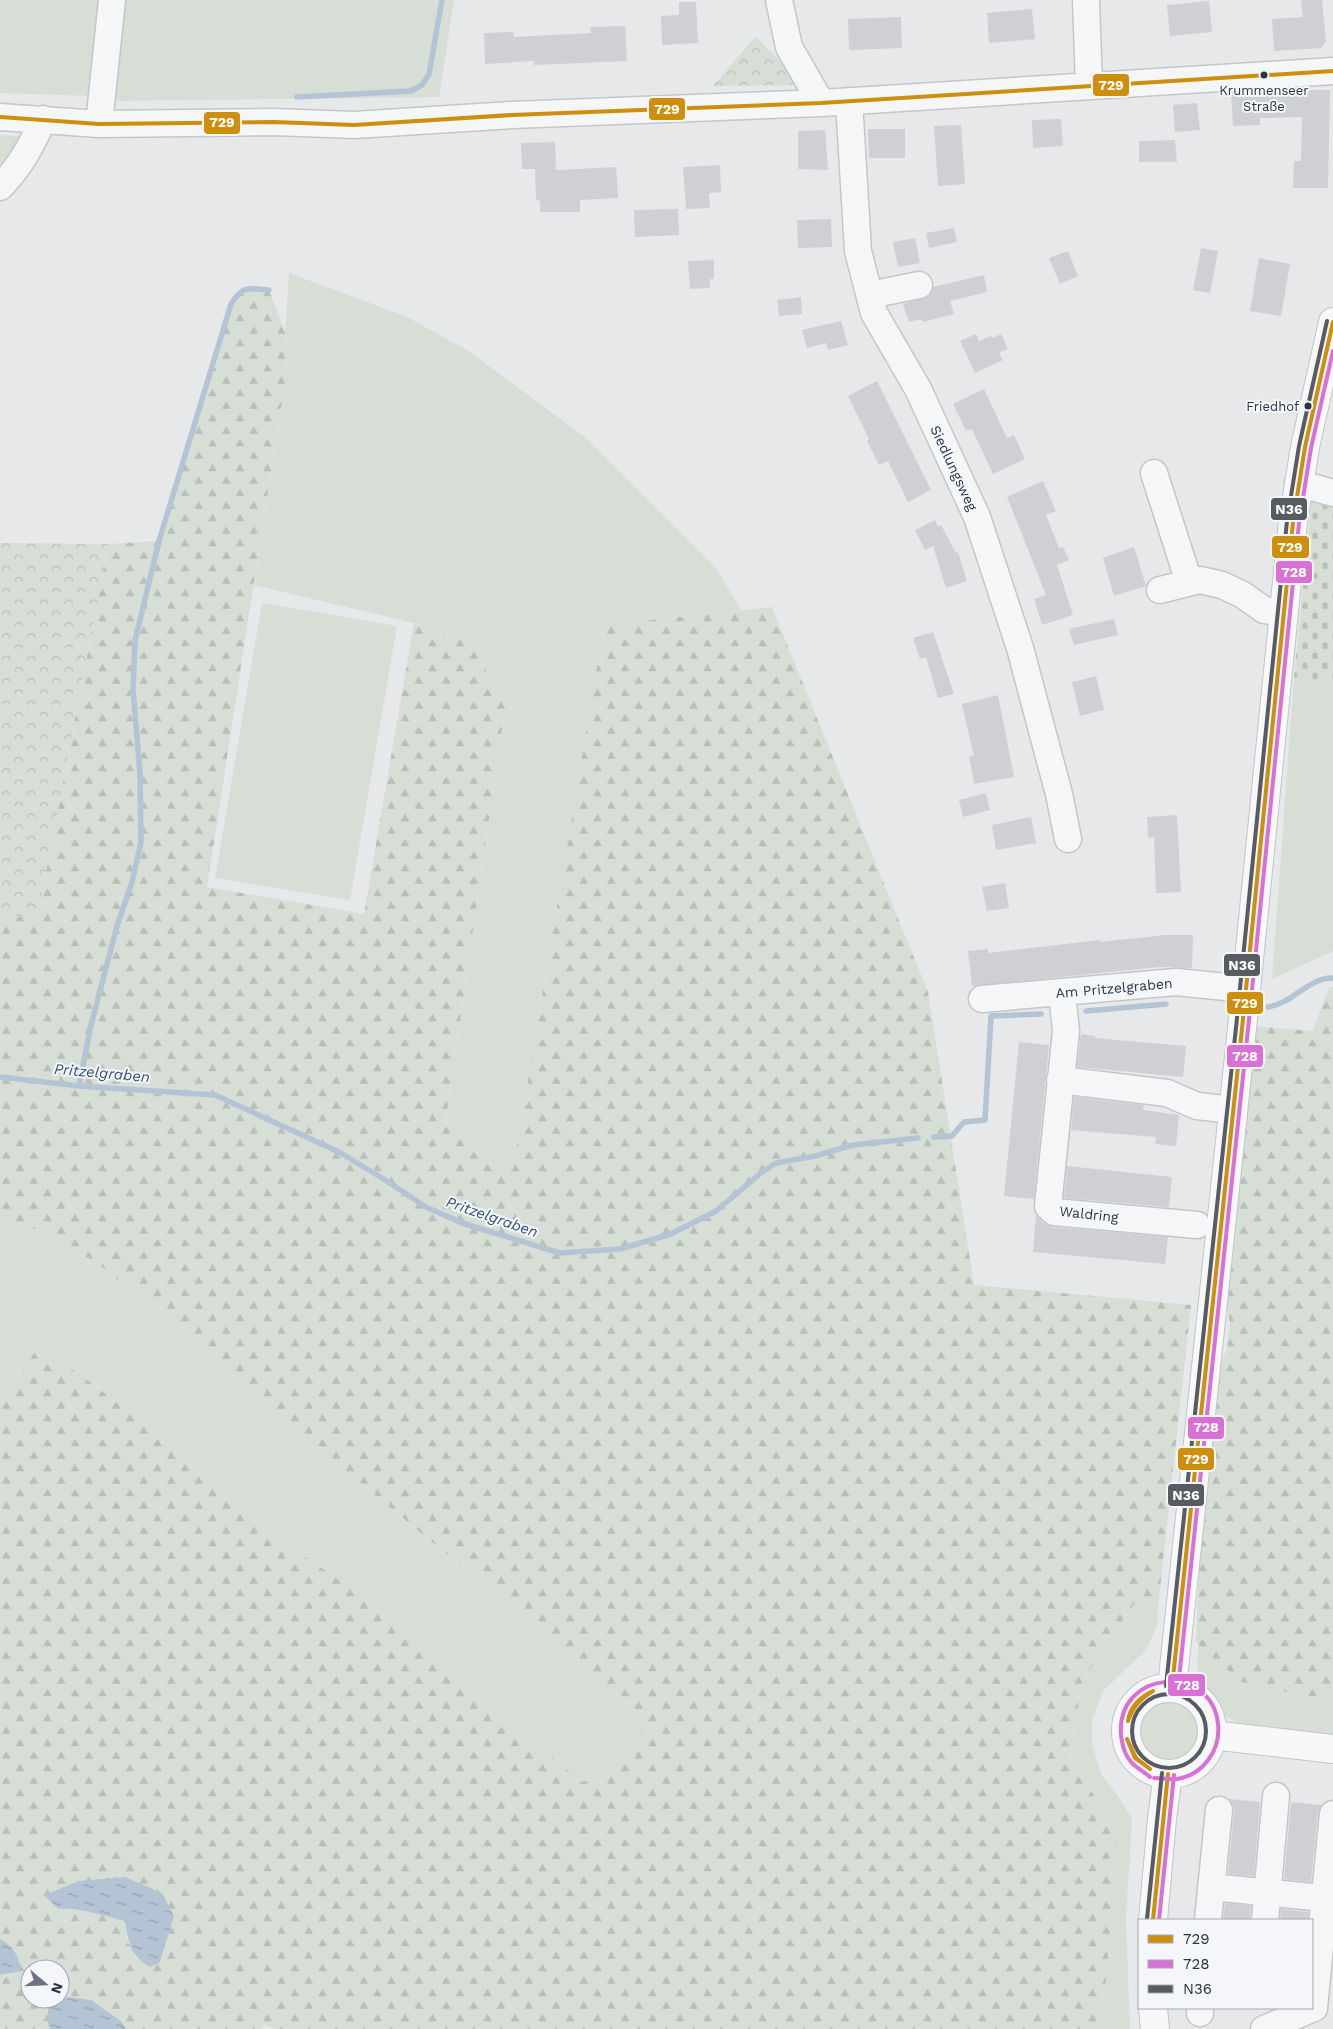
<svg xmlns="http://www.w3.org/2000/svg" width="1333" height="2029" font-family="'Work Sans',sans-serif">
<style>
.grass{fill:#d6ded6}
.forest{fill:url(#forest-firs);fill-rule:evenodd}
.cemetery{fill:url(#cemetery-stones)}
.park{fill:url(#park-crowns)}
.water{fill:url(#water-ripples)}
.lines{fill:none;stroke-linecap:round;stroke-linejoin:round}
.stream{stroke:#b4c4d5;stroke-width:5.5}
.building{fill:#ced0d3}
.minor-casing{stroke:#c4c6c8;stroke-width:29}
.major-casing{stroke:#c2c5c8;stroke-width:30}
.minor{stroke:#f5f6f7;stroke-width:26}
.major{stroke:#f8f8f8;stroke-width:28}
.bus-1-casing{stroke:#f4f6f9;stroke-width:8}
.bus-2-casing{stroke:#f4f6f9;stroke-width:8}
.bus-3-casing{stroke:#f4f6f9;stroke-width:8}
.bus-1{stroke:#ce8f0e;stroke-width:4}
.bus-2{stroke:#da70d6;stroke-width:4}
.bus-3{stroke:#595b62;stroke-width:4}
.bus-dot{fill:#2b3445;stroke:#f4f6f9;stroke-width:2}
.labels{text-anchor:middle;dominant-baseline:central;stroke-width:4;stroke-linejoin:round;paint-order:stroke}
.bus-label{font-size:13px;fill:#2b3445;stroke:#f4f6f9}
.street-label{font-size:14px;fill:#2b3445;stroke:#f4f6f9}
.water-label{font-size:15px;font-style:italic;fill:#34527a;stroke:#f4f6f9}
.line-badge{stroke:#f4f6f9;stroke-width:2}
.badge-label{font-size:14px;text-anchor:middle;font-weight:bold;fill:#fff}
</style>
<defs>
<pattern id="forest-firs" width="22" height="20" patternUnits="userSpaceOnUse" patternTransform="scale(1.25)"><rect width="22" height="20" fill="#d6ded6"/><path d="M5 1l3.5 6h-7zM16 11l3.5 6h-7z" fill="#b8bfb9"/></pattern>
<pattern id="cemetery-stones" width="16" height="16" patternUnits="userSpaceOnUse" patternTransform="scale(1.25)"><rect width="16" height="16" fill="#d6ded6"/><path d="M2 7V4a2 2 0 0 1 4 0v3zM10 15v-3a2 2 0 0 1 4 0v3z" fill="#b8bfb9"/></pattern>
<pattern id="park-crowns" width="20" height="18" patternUnits="userSpaceOnUse" patternTransform="scale(1.25)"><rect width="20" height="18" fill="#d6ded6"/><path d="M2 6a3 3 0 1 1 6 0M12 15a3 3 0 1 1 6 0" fill="none" stroke="#b8bfb9"/></pattern>
<pattern id="water-ripples" width="26" height="14" patternUnits="userSpaceOnUse" patternTransform="scale(1.25)"><rect width="26" height="14" fill="#b4c4d5"/><path d="M2 4q2-2 4 0t4 0M15 11q2-2 4 0t4 0" fill="none" stroke="#93a0af"/></pattern>
</defs>
<rect width="100%" height="100%" fill="#e6e8ea"/>
<!-- grass -->
<path class="grass" d="M0 0H104L92 96 0 93Z
M120 0H454L439 97 107 101Z
M0 135 26 136 0 175Z
M289 273 407 317 467 350 585 437 716 568 741 610 604 625 513 1171 445 1125 505 708 472 643 414 623 254 585 287 368 285 332Z
M262 603 397 626 350 900 215 878Z
M1294 677 1333 683V951L1272 979Z
M0 1216 42 1232 97 1263 181 1332 264 1409 347 1472 631 1706 643 1736 618 1770 582 1782 356 1593 315 1563 266 1533 241 1504 97 1387 34 1354 0 1407Z
M1134 1604 1158 1607 1157 1625 1147 1649 1103 1691 1092 1720V1744L1102 1776 1118 1796 1132 1819 1126 1918 1130 2029H1097L1106 1981 1070 1758 1082 1681Z
M1199 1646 1242 1682 1314 1698H1333V1738C1306 1734 1248 1732 1227 1717 1220 1713 1215 1704 1210 1697 1196 1678 1196 1668 1199 1646Z
M1139 1732a31 31 0 1 1 62 0a31 31 0 1 1-62 0Z"/>
<!-- forest -->
<path class="forest" d="M248 288 269 290 285 332 287 368 207 887 364 914 414 623 472 643 505 708 445 1125 513 1170 604 625 772 607 928 992 974 1285 1191 1305 1158 1607 1134 1604 1082 1681 1070 1757 1118 1834 1106 1981 1097 2029H276L264 2025 260 2029H126L121 2021 48 2024 50 2029H0V1975L20 1971 7 1943 0 1939V1407L34 1353 50 1354 97 1387 241 1504 266 1533 315 1563 356 1593 582 1782 618 1770 643 1736 631 1706 347 1472 264 1409 181 1332 97 1263 42 1232 0 1216V913L37 920 108 544 159 541 231 304 238 293ZM44 1895 174 1916 137 1959 128 1942 125 1921 86 1911 56 1907ZM30 1969H60V1999H30Z
M1329 987H1333V1698H1314L1242 1682 1199 1646 1196 1641 1201 1523 1215 1380 1227 1348 1230 1323 1224 1296 1253 1026 1313 1031Z"/>
<!-- cemetery -->
<path class="cemetery" d="M1312 493 1333 499V683L1294 677Z"/>
<!-- park -->
<path class="park" d="M755 37 796 75 793 85 713 86Z
M0 543 108 544 37 920 0 913Z"/>
<!-- water -->
<path class="water" d="M125 1877 162 1893 174 1916 160 1962 150 1967C129 1954 129 1943 125 1921L86 1911 56 1907 44 1895 79 1881Z
M0 1939C14 1946 19 1957 21 1971L0 1975Z
M66 1997 91 2000 121 2021 126 2029H50L48 2024V2008Z"/>
<g class="lines">
<!-- stream -->
<path class="stream" d="M297 97 411 91 422 85 429 74 442 0
M1268 1007C1292 1004 1309 977 1333 978
M1086 1011 1166 1004
M0 1077 79 1086 215 1095 339 1152 382 1178 426 1207 462 1223 560 1253 620 1249 671 1234 716 1211 761 1173 776 1163 815 1156 853 1145 918 1138
M79 1086 91 1025 117 926 132 882 141 842 140 774 133 689 135 641 159 541 231 304C243 285 249 288 269 290
M934 1137 952 1136 964 1122 985 1120 991 1016 1041 1014"/>
</g>
<!-- building -->
<path class="building" d="M1301 0H1322L1326 42 1321 48 1274 51 1272 19 1303 17Z
M1209 1 1212 32 1170 36 1167 5Z
M679 2H696L698 43 662 45 661 16 679 15Z
M1032 9 1035 39 989 43 987 13Z
M901 17 902 48 849 50 848 19Z
M625 26 627 61 534 65V61L485 64 484 33 513 32 514 37 591 33 590 27Z
M1270 90H1330L1328 188H1293L1294 161H1301L1302 117 1260 118V125L1233 126 1231 92Z
M1197 103 1200 130 1175 132 1173 105Z
M1061 119 1063 146 1033 148 1032 120Z
M961 125 965 184 938 186 934 126Z
M868 129H905V158H869Z
M825 130 828 170 798 169V131Z
M1175 140 1177 162H1139V141Z
M555 142 556 170 616 167 618 198 580 200V212H540V201L536 200 535 169H522L521 143Z
M720 165 721 192 709 193 710 208 686 209 683 167Z
M678 209 679 235 635 237 634 210Z
M831 219 832 247 798 248 797 220Z
M954 228 957 242 929 248 926 233Z
M915 238 920 263 898 267 893 242Z
M1201 248 1218 251 1210 293 1193 290Z
M1068 251 1078 276 1060 284 1049 258Z
M1259 258 1290 264 1281 316 1250 311Z
M714 260V279H710V288L690 289 688 261Z
M984 275 987 292 950 301 954 314 923 322 921 319 909 322 903 304 929 296 933 287Z
M801 297 802 314 779 316 777 300Z
M841 321 848 345 828 350 826 343 807 348 802 330Z
M976 334 979 341 991 336 992 338 1001 334 1008 349 999 353 1003 360 975 373 960 341Z
M877 381 931 490 908 502 888 461 879 465 867 441 869 439 848 396Z
M984 389 1007 438 1014 435 1025 459 993 474 972 429 966 431 953 404Z
M1043 481 1056 511 1046 515 1059 548 1063 547 1069 560 1057 565 1073 615 1042 625 1034 599 1046 595 1007 497Z
M935 520 938 527 941 525 956 553 958 552 967 581 946 588 933 546 925 550 915 530Z
M1134 547 1146 586 1114 596 1103 558Z
M1114 619 1118 635 1074 645 1069 629Z
M933 632 954 694 938 698 926 657 920 659 913 638Z
M1096 676 1104 710 1080 716 1072 682Z
M998 695 1014 777 974 784 969 756H974L962 704Z
M986 793 990 810 963 817 959 800Z
M1177 815 1181 892 1156 893 1154 837 1148 838 1147 817Z
M1031 817 1036 843 996 850 992 825Z
M1005 883 1009 908 987 911 982 887Z
M1165 935H1193L1192 968 1160 967 972 986 968 951 988 949V953L1099 940 1100 942Z
M1081 1034 1095 1036V1038L1186 1046 1183 1077 1077 1067Z
M1019 1042 1049 1045 1034 1199 1004 1196Z
M1074 1097 1144 1105 1143 1110 1179 1115 1176 1146 1155 1144 1156 1137 1071 1130Z
M1067 1166 1172 1177 1169 1207 1064 1198Z
M1036 1214 1043 1223 1053 1227 1168 1237 1165 1264 1033 1252Z
M1229 1799 1260 1802 1254 1876 1228 1874 1234 1811 1233 1804Z
M1291 1802 1321 1805 1318 1813 1311 1882 1284 1879Z
M1225 1903 1251 1906 1250 1920H1223Z
M1281 1909 1308 1912V1920H1280Z"/>
<g class="lines">
<!-- minor casing -->
<g class="minor-casing">
<path id="minor" d="M779 0 789 47 821 103
M1086 0 1089 86
M849 101 858 251 874 313 918 389 977 517 1020 648 1059 794 1068 839
M0 117 99 124 274 122 354 125 512 115 821 103 1333 71
M99 124 112 0
M0 187C20 167 32 145 43 119
M870 295 919 285
M1154 473 1189 582
M1298 483 1333 493
M1160 590 1200 580 1222 585 1243 595 1264 610 1284 613
M1062 993 1066 1031 1048 1206 1054 1212 1197 1225
M982 999 1176 982 1246 989
M1060 1080 1167 1093 1197 1106 1233 1110
M1211 1887 1333 1899
M1208 1920 1219 1810
M1265 1920 1276 1796
M1200 2013V2008
M1264 2029 1314 2008 1333 1814"/>
</g>
<!-- major casing -->
<g class="major-casing">
<path id="major" d="M1172 1687 1243 1019 1293 522 1305 447 1333 322
M1126 1731a43 43 0 1 1 86 0a43 43 0 1 1-86 0Z
M1212 1735 1333 1749
M1153 1920 1162 1819 1168 1774
M1153 2008 1155 2029"/>
</g>
<!-- minor -->
<use href="#minor" class="minor"/>
<!-- major -->
<use href="#major" class="major"/>
<!-- bus-1 casing -->
<g class="bus-1-casing">
<path id="bus-1" d="M0 117 99 124 274 122 354 125 512 115 821 103 1333 71
M1172 1687 1243 1019 1293 522 1305 447 1333 322
M1128 1721C1130 1707 1140 1697 1153 1691
M1128 1721C1133 1707 1140 1699 1153 1691
M1127 1739 1136 1758 1150 1769
M1127 1739 1135 1758 1150 1769
M1153 1920 1168 1774"/>
</g>
<!-- bus-2 casing -->
<g class="bus-2-casing">
<path id="bus-2" d="M1178 1688 1249 1020 1299 523 1311 448 1333 351
M1150 1777C1144 1772 1137 1768 1132 1763 1125 1756 1122 1744 1121 1735 1116 1669 1212 1663 1218 1724 1221 1750 1203 1775 1177 1779 1169 1780 1161 1778 1154 1778
M1159 1920 1174 1775"/>
</g>
<!-- bus-3 casing -->
<g class="bus-3-casing">
<path id="bus-3" d="M1166 1686 1237 1018 1287 521 1299 446 1327 321
M1132 1731a37 37 0 1 1 74 0a37 37 0 1 1-74 0Z
M1147 1919 1162 1773"/>
</g>
<!-- bus-1 -->
<use href="#bus-1" class="bus-1"/>
<!-- bus-2 -->
<use href="#bus-2" class="bus-2"/>
<!-- bus-3 -->
<use href="#bus-3" class="bus-3"/>
</g>
<!-- markers -->
<g class="bus-dot">
<circle cx="1264" cy="75" r="4.5"/>
<circle cx="1308" cy="406" r="4.5"/>
</g>
<g class="labels">
<!-- bus labels -->
<g class="bus-label">
<text x="1264" y="90">Krummenseer<tspan x="1264" dy="16">Straße</tspan></text>
<text x="1299" y="406" text-anchor="end">Friedhof</text>
</g>
<!-- street labels -->
<g class="street-label">
<text transform="translate(954 468) rotate(65)">Siedlungsweg</text>
<text transform="translate(1114 988) rotate(-5)">Am Pritzelgraben</text>
<text transform="translate(1089 1214) rotate(6)">Waldring</text>
</g>
<!-- water labels -->
<g class="water-label">
<text transform="translate(102 1073) rotate(5)">Pritzelgraben</text>
<text transform="translate(492 1217) rotate(19)">Pritzelgraben</text>
</g>
</g>
<g class="line-badge">
<rect x="1092" y="73" width="38" height="24" rx="5" fill="#ce8f0e"/>
<rect x="648" y="97" width="38" height="24" rx="5" fill="#ce8f0e"/>
<rect x="203" y="111" width="38" height="24" rx="5" fill="#ce8f0e"/>
<rect x="1270" y="497" width="38" height="24" rx="5" fill="#595b62"/>
<rect x="1271" y="535" width="39" height="24" rx="5" fill="#ce8f0e"/>
<rect x="1275" y="560" width="38" height="24" rx="5" fill="#da70d6"/>
<rect x="1223" y="953" width="38" height="24" rx="5" fill="#595b62"/>
<rect x="1226" y="991" width="38" height="24" rx="5" fill="#ce8f0e"/>
<rect x="1226" y="1044" width="38" height="24" rx="5" fill="#da70d6"/>
<rect x="1187" y="1416" width="38" height="24" rx="5" fill="#da70d6"/>
<rect x="1177" y="1447" width="38" height="24" rx="5" fill="#ce8f0e"/>
<rect x="1167" y="1483" width="38" height="24" rx="5" fill="#595b62"/>
<rect x="1167" y="1673" width="39" height="24" rx="5" fill="#da70d6"/>
</g>
<g class="badge-label">
<text x="1111" y="90">729</text>
<text x="667" y="114">729</text>
<text x="222" y="127">729</text>
<text x="1289" y="514">N36</text>
<text x="1290" y="552">729</text>
<text x="1294" y="577">728</text>
<text x="1242" y="970">N36</text>
<text x="1245" y="1008">729</text>
<text x="1245" y="1061">728</text>
<text x="1206" y="1432">728</text>
<text x="1196" y="1464">729</text>
<text x="1186" y="1500">N36</text>
<text x="1187" y="1690">728</text>
</g>
<!-- legend -->
<rect x="1138" y="1919" width="175" height="90" fill="#f4f6f9" stroke="#a4a8b1"/>
<rect x="1148" y="1935" width="25" height="8" fill="#ce8f0e" stroke="#a4a8b1"/>
<text x="1183" y="1944" font-size="15" fill="#2b3445">729</text>
<rect x="1148" y="1960" width="25" height="8" fill="#da70d6" stroke="#a4a8b1"/>
<text x="1183" y="1969" font-size="15" fill="#2b3445">728</text>
<rect x="1148" y="1985" width="25" height="8" fill="#595b62" stroke="#a4a8b1"/>
<text x="1183" y="1994" font-size="15" fill="#2b3445">N36</text>
<!-- north arrow -->
<g transform="translate(45 1984) rotate(109)"><circle r="24" fill="#f4f6f9" stroke="#a4a8b1"/>
<path d="M0-4L9 19L0 12L-9 19Z" fill="#6c737f"/>
<text y="-8" font-size="14" font-weight="bold" text-anchor="middle" fill="#2b3445">N</text>
</g>
</svg>
